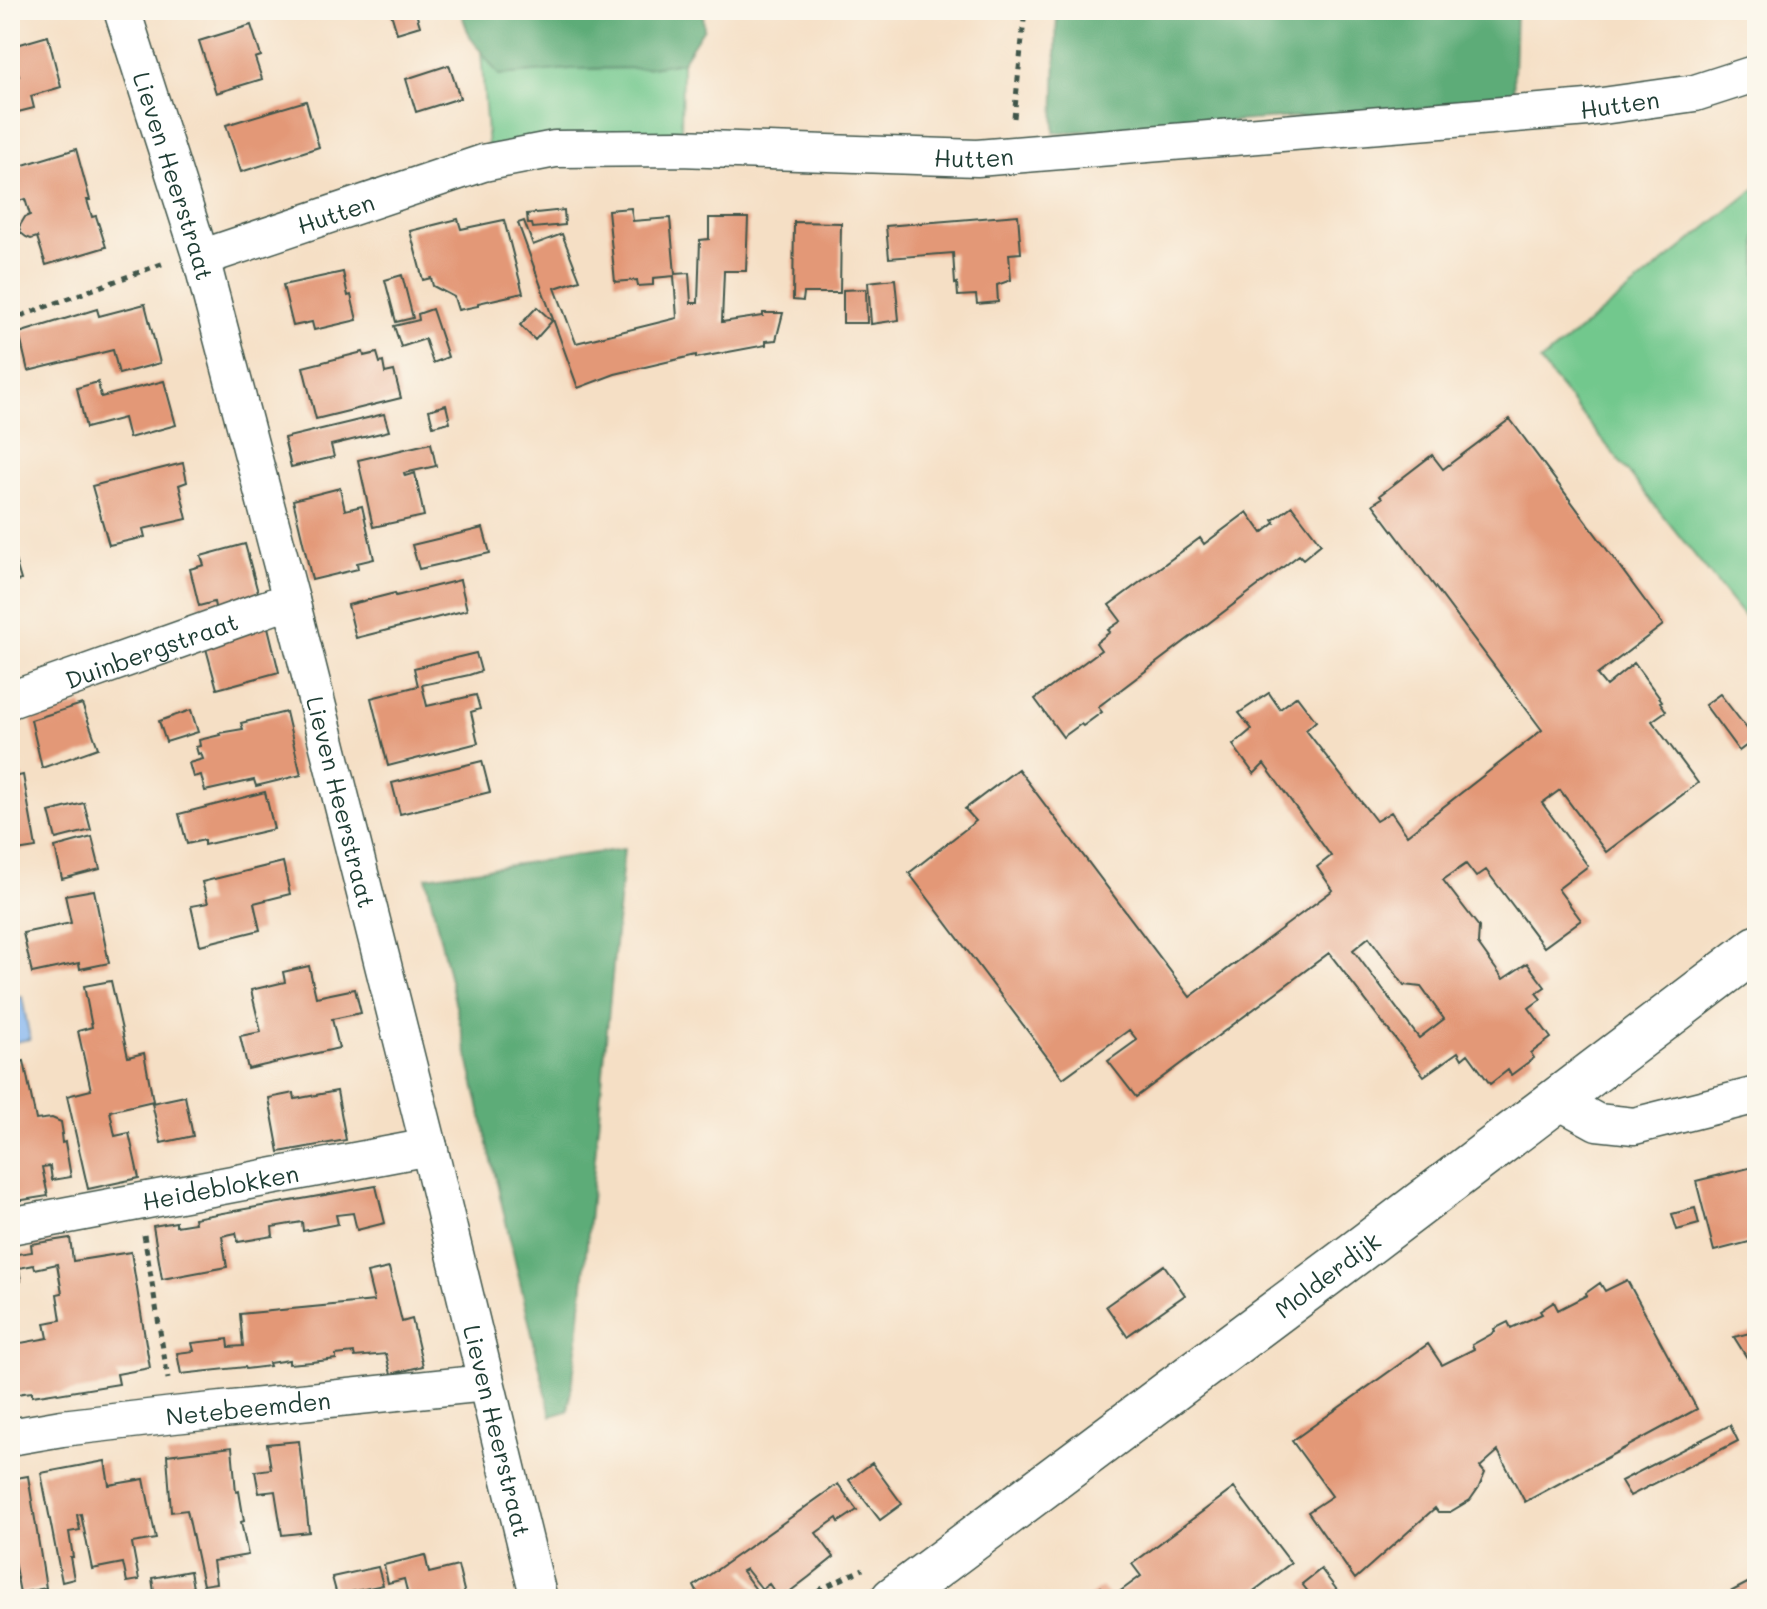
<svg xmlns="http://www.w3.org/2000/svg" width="1767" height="1609" font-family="Mali,sans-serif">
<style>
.green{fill:#72c88d;stroke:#488260;stroke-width:2}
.forest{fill:#5dac78;stroke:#3e7456;stroke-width:2}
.water{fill:#84b5f0;stroke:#527992;stroke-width:2}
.building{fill:#e39877;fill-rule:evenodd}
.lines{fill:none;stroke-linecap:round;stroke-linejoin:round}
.minor-casing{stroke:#3f554a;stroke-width:39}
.primary-casing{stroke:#3f554a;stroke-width:47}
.path{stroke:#3f554a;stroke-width:5;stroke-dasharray:6 6;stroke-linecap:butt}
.minor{stroke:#fff;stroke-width:36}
.primary{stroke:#fff;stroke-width:44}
.labels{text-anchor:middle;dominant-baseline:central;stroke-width:7;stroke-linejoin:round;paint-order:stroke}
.street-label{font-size:24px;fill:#1f3d34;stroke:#fbf7ec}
</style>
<rect width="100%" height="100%" fill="#fbf7ec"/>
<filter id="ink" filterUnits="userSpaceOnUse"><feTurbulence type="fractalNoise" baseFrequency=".0125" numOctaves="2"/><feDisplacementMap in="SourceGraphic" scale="16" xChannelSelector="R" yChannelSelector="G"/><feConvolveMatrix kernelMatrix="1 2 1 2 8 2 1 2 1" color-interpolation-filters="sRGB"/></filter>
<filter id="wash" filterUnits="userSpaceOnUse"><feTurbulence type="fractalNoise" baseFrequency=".006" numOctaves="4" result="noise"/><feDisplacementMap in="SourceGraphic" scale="32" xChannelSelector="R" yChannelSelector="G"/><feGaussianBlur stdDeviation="1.8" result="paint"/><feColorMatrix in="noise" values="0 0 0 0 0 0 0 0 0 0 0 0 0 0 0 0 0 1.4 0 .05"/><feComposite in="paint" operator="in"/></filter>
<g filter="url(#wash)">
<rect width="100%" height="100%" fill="#f5dfc5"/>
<!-- green -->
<path class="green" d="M481 51 499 75 570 69 644 68 682 62 681 134 488 148Z
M1757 187V633L1540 362Z"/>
<!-- forest -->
<path class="forest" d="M460 10H703L704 28 682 62 644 68 570 69 499 75 470 37Z
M1057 10H1516L1513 103 1054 133Z
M624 849 577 1349 568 1411 551 1416 426 877Z"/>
<!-- water -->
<path class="water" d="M22 997 30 1039 10 1043V999Z"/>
<g id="blocks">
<!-- building -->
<path class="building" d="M390 10H415L420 26 397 33Z
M251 25 261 56 255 58 262 79 216 93 199 41Z
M48 36 61 87 31 96 34 108 10 114V78L19 76 10 47Z
M449 65 460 98 416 112 406 79Z
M306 101 319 147 241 172 226 125Z
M76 149 90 200H87L92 217 96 216 106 247 46 265 37 237 31 239 26 237 21 233 19 227 25 217 30 215 25 199 12 203 10 195V169Z
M631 208 633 221 670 218 675 274 689 273 691 303H698L700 240 709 239V218H748L746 271H724L722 322 763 316V313H783L776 340 766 341V345L696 358V355L615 374 578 388 518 223 524 221 533 245 562 234 580 280 555 288 576 343 677 318 674 276 653 278V285L638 286 637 280 615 282 608 210Z
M564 210 565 225 533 228 532 224H528L527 214Z
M1018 215 1021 253 1009 254 1011 280 997 285 998 302 977 304 976 295 958 296 957 283 955 284 953 253 889 258 886 226Z
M458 219 461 229 504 220 523 293 478 303V306L458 310 454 297 433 286 431 278 423 280 410 231Z
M794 222 841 223 840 293H804L803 301 793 300Z
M343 272 348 296 351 295 357 320 314 330 312 322 293 326 283 285Z
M402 275 413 318 396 322 385 280Z
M895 279 899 320 871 324 868 282Z
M866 289 867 323H843V290Z
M145 304 160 363 119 374 113 350 28 371 19 333 97 309 99 316Z
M537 307 552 321 535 340 520 325Z
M432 309 448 357 433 363 425 339 401 347 394 326 419 320 418 314Z
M363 352 364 356 377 353 380 363 383 362 385 373 394 371 401 398 316 419 303 367Z
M164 381 176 425 129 438 124 418 86 428 77 388 98 382 101 397Z
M446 405 450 422 433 426 429 410Z
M384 414 389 431 331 445 334 457 291 467 284 438Z
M1510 419 1663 625 1597 675 1606 686 1634 663 1662 701 1660 702 1666 711 1652 721 1698 783 1606 852 1560 790 1542 803 1588 866 1558 889 1581 920 1544 947 1486 870 1476 877 1466 864 1443 880 1479 927 1478 944 1503 979 1527 963 1545 987 1536 993 1541 999 1529 1008 1551 1038 1531 1053 1534 1058 1511 1075 1508 1070 1490 1084 1468 1054 1462 1059 1458 1052 1424 1076 1329 953 1136 1097 1108 1061 1137 1040 1129 1030 1063 1078 909 873 976 821 965 809 1018 769 1190 997 1333 890 1317 867 1331 856 1264 764 1254 774 1233 745 1252 729 1239 713 1269 693 1280 709 1297 696 1316 721 1306 730 1376 821 1391 812 1407 835 1542 730 1373 504 1382 498 1380 495 1432 455 1443 469ZM1369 937 1404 985 1421 987 1444 1019 1419 1038 1353 950Z
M431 443 436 466 404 473 405 476 415 473 424 516 373 527 358 460Z
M183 463 187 482 179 485 187 519 143 529 145 537 109 545 92 486Z
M340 488 345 510 362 506 374 559 357 563 358 569 312 580 293 500Z
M1292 506 1321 544 1303 559 1299 555 1098 707 1102 712 1083 726 1081 724 1063 737 1035 699 1101 650 1096 643 1110 632 1108 630 1121 621 1109 605 1200 538 1204 544 1247 512 1262 533 1275 523 1273 520Z
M483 528 490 553 419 569 412 545Z
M245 544 260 600 216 612 214 602 199 606 190 569 204 565 201 556Z
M13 553 21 580 10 583V554Z
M460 580 467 610 356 638 348 605 395 593 396 596Z
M267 623 279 672 217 689 204 641Z
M476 653 481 671 469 675 422 685 427 706 476 695 480 709 471 712 478 743 388 766 371 698 418 686 414 668Z
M1720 694 1755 739 1739 751 1705 705Z
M82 704 98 748 42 768 31 720Z
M191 710 198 732 166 742 159 721Z
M286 712 301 775 256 786 254 780 205 791 201 775 193 777 189 763 203 759 201 753 198 754 196 747 200 746 199 740 220 735 219 733 243 729 241 723Z
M482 761 490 792 400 814 392 783Z
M23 775 36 848 10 852V778Z
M265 792 274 829 204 845V840L187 844 179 814Z
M84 803 91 830 56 839 49 812Z
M92 837 100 869 62 879 55 847Z
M283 862 290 894 254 903 260 930 200 945 191 906 208 903 202 882Z
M94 890 109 963 80 969 79 963 32 973 23 933 71 923 65 895Z
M309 966 316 997 355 989 361 1013 332 1019 339 1048 248 1069 240 1036 261 1032 251 990 285 982 283 972Z
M111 981 128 1057 144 1053 153 1101 110 1111 115 1136 129 1133 139 1178 88 1189 67 1096 91 1090 78 1031 92 1027 84 986Z
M24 1061 36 1120 52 1118 61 1122 63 1134H61L62 1143 65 1142 71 1177 52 1180 50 1166 42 1167 48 1196 10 1202V1064Z
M337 1091 346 1140 279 1152 269 1098 294 1093 295 1099Z
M185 1096 193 1136 161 1143 152 1103Z
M1757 1166V1240L1714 1251 1696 1181Z
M376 1186 385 1223 357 1230 353 1213 336 1215 338 1224 303 1231 302 1222 272 1227 273 1236 238 1242 236 1233 222 1236 227 1267 162 1279 153 1226 176 1222V1226L195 1223 194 1218Z
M1695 1208 1699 1224 1677 1230 1672 1214Z
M70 1238 73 1261 131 1252 150 1368 117 1374 119 1384 58 1394 57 1392 32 1396V1392L23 1393 13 1395V1399L10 1400V1345L48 1338 45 1323 61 1320 57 1294 62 1293 57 1264 35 1269 34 1265 19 1268 21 1281 10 1284V1255L32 1252 31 1244Z
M1164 1265 1185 1295 1127 1336 1106 1306Z
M389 1268 402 1322 412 1319 423 1366 391 1374 386 1354 355 1357 354 1353 336 1355V1359L312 1362 289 1364V1360L269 1363 270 1366 246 1369 245 1367 181 1374 177 1353 194 1351 192 1343 228 1339 229 1347 243 1346 240 1314 374 1301 367 1273Z
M1627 1280 1697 1409 1525 1502 1498 1451 1480 1467 1485 1473 1479 1487 1470 1500 1450 1512H1438L1435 1508 1355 1579 1308 1512 1332 1496 1292 1441 1428 1344 1442 1365 1474 1349 1472 1345 1495 1332 1494 1329 1508 1322 1511 1328 1542 1314 1540 1311 1554 1302 1558 1310 1587 1295 1586 1293 1600 1283 1605 1291Z
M1757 1331V1369H1754L1734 1337Z
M1730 1425 1738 1441 1630 1496 1621 1481Z
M299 1441 309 1532 282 1535 275 1491 259 1493 255 1471 271 1469 267 1444Z
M232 1447 236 1492 239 1491 244 1521 241 1522 248 1555 213 1561 216 1583 203 1585 187 1510 171 1512 167 1455Z
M105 1461 109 1485 144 1479 156 1539 132 1543 139 1580 127 1582 123 1563 92 1569 81 1514 77 1515 80 1530 69 1532 73 1557H70L74 1579 62 1582 41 1473Z
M872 1463 902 1504 880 1520 849 1480Z
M28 1476 46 1588 20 1593 10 1540V1479Z
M838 1484 857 1510 839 1522 837 1518 816 1533 834 1557 809 1577 780 1599 769 1584 762 1589 746 1569 742 1571 757 1591 746 1599H741L735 1591 725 1599H690L698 1594 694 1586Z
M1234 1488 1291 1563 1243 1599H1086L1101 1587 1111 1598 1141 1576 1132 1564Z
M425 1555 429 1573 458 1566 466 1599H409L404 1579 388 1583 384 1565Z
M378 1567 383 1585 337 1595 332 1577Z
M1321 1569 1340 1594 1333 1599H1314L1302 1584Z
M190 1571 195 1599H155L152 1578Z
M1757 1578V1599H1717Z"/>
</g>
</g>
<g filter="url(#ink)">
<use href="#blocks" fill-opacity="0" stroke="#3f554a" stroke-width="2"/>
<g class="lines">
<!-- minor casing -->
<g class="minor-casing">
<g id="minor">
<path id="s1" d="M122 10 201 258 291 600 429 1147 539 1599"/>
<path id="s2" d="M201 258 483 163 555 149 679 148 977 158 1588 108 1695 93 1757 73"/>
<path id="s3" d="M10 700 291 600"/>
<path d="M1557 1100 1597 1122 1634 1126 1757 1095"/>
<path id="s4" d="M10 1226 429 1147"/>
<path id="s5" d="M10 1437 62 1428 174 1415 486 1383"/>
</g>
</g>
<!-- primary casing -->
<g class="primary-casing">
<g id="primary">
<path id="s6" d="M893 1599 1366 1245 1757 948"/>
</g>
</g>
<!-- path -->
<path class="path" d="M1014 118 1025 10
M10 320 167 262
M144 1235 168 1379
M809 1599 823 1588 863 1569"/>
<!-- minor -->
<use href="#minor" class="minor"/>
<!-- primary -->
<use href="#primary" class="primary"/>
</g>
</g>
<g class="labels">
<!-- street labels -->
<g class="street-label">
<text stroke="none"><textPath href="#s2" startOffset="1438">Hutten</textPath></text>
<text stroke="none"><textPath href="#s2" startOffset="790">Hutten</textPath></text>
<text stroke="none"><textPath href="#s1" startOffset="174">Lieven Heerstraat</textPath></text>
<text stroke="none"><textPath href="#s2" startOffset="142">Hutten</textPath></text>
<text stroke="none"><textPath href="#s3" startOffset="150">Duinbergstraat</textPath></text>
<text stroke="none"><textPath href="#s1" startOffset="822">Lieven Heerstraat</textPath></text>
<text stroke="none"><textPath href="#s4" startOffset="214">Heideblokken</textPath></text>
<text stroke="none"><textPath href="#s6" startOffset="542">Molderdijk</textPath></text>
<text stroke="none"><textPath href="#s5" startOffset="240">Netebeemden</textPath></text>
<text stroke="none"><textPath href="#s1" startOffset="1470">Lieven Heerstraat</textPath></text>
</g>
</g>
<!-- margin -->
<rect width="1767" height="1609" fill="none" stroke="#fbf7ec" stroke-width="40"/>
</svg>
